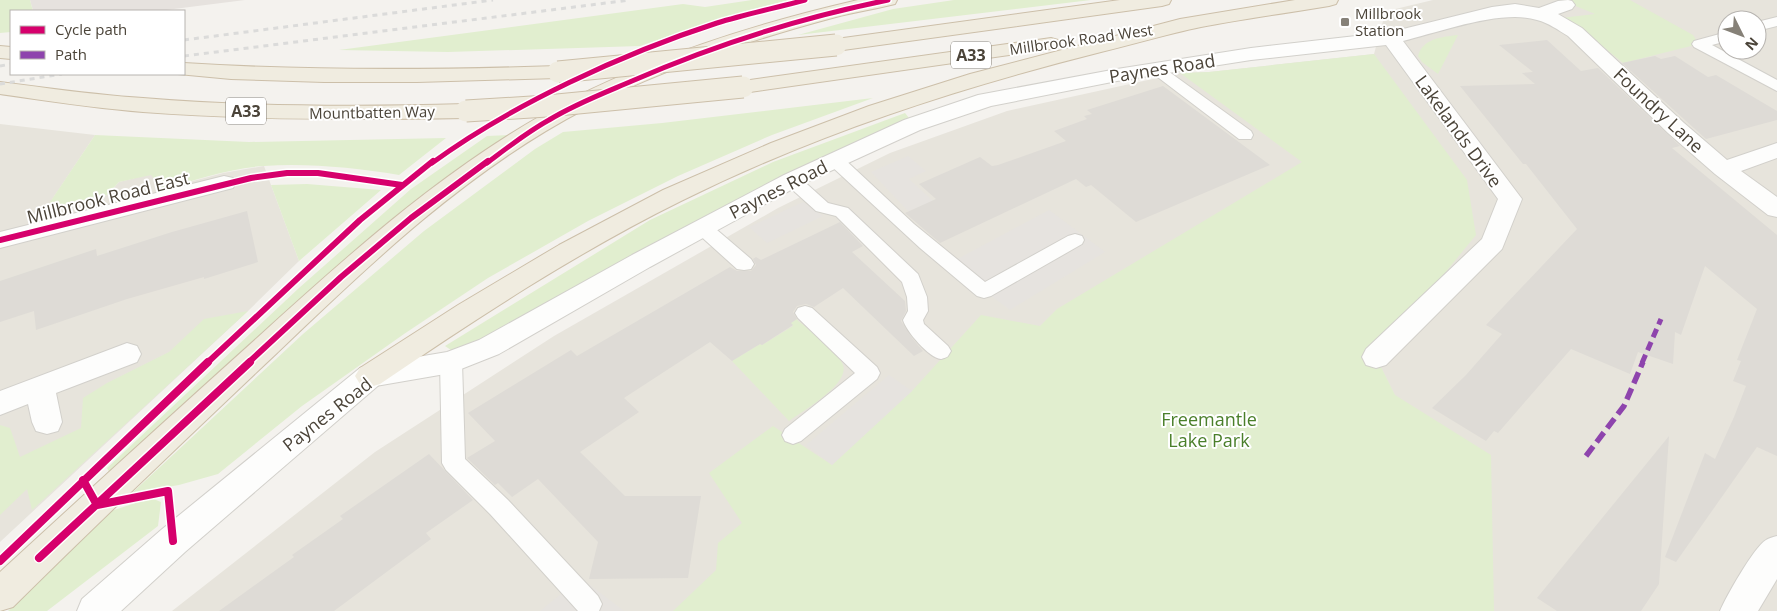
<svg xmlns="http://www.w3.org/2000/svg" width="1777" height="611" font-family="'Open Sans',sans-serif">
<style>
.residential{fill:#e7e4dc;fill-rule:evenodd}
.industrial{fill:#e6e2de}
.green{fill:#e1eecf}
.parking{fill:#e6e3df}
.building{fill:#dedbd6}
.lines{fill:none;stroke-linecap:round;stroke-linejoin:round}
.service-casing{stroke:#d2d0cb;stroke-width:2}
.minor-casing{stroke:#d2d0cb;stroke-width:2}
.tertiary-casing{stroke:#d2d0cb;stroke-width:2}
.trunk-casing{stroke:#ccbfa9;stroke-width:2}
.service{fill:#fdfdfc;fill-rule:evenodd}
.minor{fill:#fdfdfc;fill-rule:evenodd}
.tertiary{fill:#fdfdfc;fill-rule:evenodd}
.trunk{fill:#f0ece0;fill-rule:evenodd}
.rail{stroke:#dbdbda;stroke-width:3;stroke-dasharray:5 5;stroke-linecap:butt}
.trunk-bridge-casing{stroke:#ccbfa9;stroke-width:23;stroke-linecap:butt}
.trunk-bridge{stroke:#f0ece0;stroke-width:21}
.quiet-far1{stroke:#8e44ad;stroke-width:5;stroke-dasharray:9 5;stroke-linecap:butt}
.quiet{stroke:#8e44ad;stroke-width:5.5;stroke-dasharray:12 5.5;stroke-linecap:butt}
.cycleway-far2-casing{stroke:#fff;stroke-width:8}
.cycleway-far1-casing{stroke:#fff;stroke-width:9}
.cycleway-casing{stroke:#fff;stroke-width:11}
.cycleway-far2{stroke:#d6006c;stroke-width:5}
.cycleway-far1{stroke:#d6006c;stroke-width:6}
.cycleway{stroke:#d6006c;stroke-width:8}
.poi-dot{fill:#868178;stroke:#fff;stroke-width:2}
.labels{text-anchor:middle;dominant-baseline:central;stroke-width:4;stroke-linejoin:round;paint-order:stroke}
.far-poi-label{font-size:15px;fill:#4b4439;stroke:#fff;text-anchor:start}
.far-street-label{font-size:15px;fill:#4b4439;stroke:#fff}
.shield{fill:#fff;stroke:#817c74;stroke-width:1}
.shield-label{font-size:16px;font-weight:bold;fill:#4b4439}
.street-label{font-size:18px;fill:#4b4439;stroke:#fff}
.park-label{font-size:18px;fill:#4a7f2a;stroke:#fff}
</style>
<rect width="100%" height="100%" fill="#f4f2ee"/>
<!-- residential -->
<path class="residential" d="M1433 0H1777V611H172L375 452 554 336 778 208 890 153 1007 111 1180 73 1209 72 1374 54 1383 21 1387 11ZM1727 20H1757V50H1727Z
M0 124 95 135 47 207 107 195 119 182 151 174 163 189 223 173 264 166 299 261 248 311 0 542Z"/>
<!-- industrial -->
<path class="industrial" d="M30 0H245L158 11H33Z"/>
<!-- green -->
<path class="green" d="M0 0H30L33 11H11V32L0 33Z
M752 0H789L721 18 640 46 448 52 339 50 683 4 705 7Z
M954 0H1091L798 35 893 9Z
M1561 0H1630L1693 35 1699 44 1623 63 1601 45 1561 18 1595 14Z
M1458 35 1438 74 1422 62 1418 56C1423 38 1442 37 1458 35Z
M1374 54 1467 180 1476 235 1376 357 1395 395 1491 455 1494 611H673L716 570 718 543 742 523 709 473 773 426 832 465 912 391 981 315 1040 326 1057 309 1302 162 1180 73 1209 72Z
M873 98 772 135 678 176 588 221 488 278 404 334 302 406 218 474 179 485 132 493 303 334 424 231 535 149 563 132 662 123Z
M905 113 909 118 834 152 720 210 475 349 454 352 445 346 650 220 773 162Z
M95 135 249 142 446 138 399 175C355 168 309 163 264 166 230 168 196 180 163 189L151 175 119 182 107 195 46 208Z
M511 135 113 479 107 468 299 288 411 189 487 136Z
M307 184 381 190 299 261 271 185Z
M248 311 32 510 27 489 0 515V425L10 428 20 457 81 428 83 398 107 383 169 352 204 319Z
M796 319C809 330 838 350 843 365 850 384 803 411 789 421L732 361 760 344 762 345 793 326 790 323Z
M151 498 161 502 158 526 47 611H8L111 511Z"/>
<!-- parking -->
<path class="parking" d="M908 156 926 171 909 179 933 201 909 212 871 172Z
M803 202 823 216 767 243 749 227Z
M1049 210 1105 252 1010 310 948 264Z
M889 375 912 391 832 465 806 445Z
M581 578 624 611H540Z"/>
<!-- building -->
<path class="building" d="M1547 40 1581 71 1598 68 1680 146 1672 148 1777 235V456L1757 447 1676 562 1665 557 1705 453 1715 459 1734 417 1746 386 1733 381 1741 361 1737 360 1757 309 1705 266 1681 335 1675 332 1673 364 1638 352 1630 374 1571 349 1498 433 1494 431 1486 441 1432 408 1466 375 1502 334 1486 325 1577 229 1526 164H1523L1460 86 1535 84 1522 73 1533 72 1499 45Z
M1655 56 1661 59 1675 56 1708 77 1716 75 1777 111V120L1706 139 1622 63Z
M1163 86 1270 165 1136 222 1091 185 1086 187 1076 179 940 243 905 213 936 199 919 184 980 157 992 166 998 165 1066 141 1054 131 1087 119 1084 116 1092 114 1087 110Z
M247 211 258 262 204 279V277L127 299 36 330 34 311 0 322V281L96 249 97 256 172 232Z
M840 222 863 246 852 252 905 301 906 311 901 321 912 338 923 351 914 356 843 288 814 307 806 304 797 306 793 312 797 319 791 323 793 325 762 345 760 344 732 361 710 342 624 398 639 412 580 452 625 496H701L688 578 589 579 598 542 538 479 512 497 498 483 495 485 467 458 495 441 468 413 571 350 577 356 730 267 737 271H751L756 265 753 259 756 257 761 260Z
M1669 436 1659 584 1641 611H1557L1537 598Z
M429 454 473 500 426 533 431 539 334 611H219L294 557 292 555 343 519 340 516Z"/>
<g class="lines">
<!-- service casing -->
<g class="service-casing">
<path id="service" d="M1777 17V26L1757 31V22Z
M1727 32V41L1712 45 1777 80V91L1694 47 1692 44 1694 41Z
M1156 64 1161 66 1251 131 1253 135 1251 139H1239L1151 72 1148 69 1151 66Z
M835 155 841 156 914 224 985 282 1068 236 1075 234 1082 236 1084 240 1082 244 991 296 984 298 977 296 920 248 829 164 826 160 829 156Z
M792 175 798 176 828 203 848 208 918 274 927 297 928 311 923 320 924 324 948 346 951 351 948 356C948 357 941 359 941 359 929 358 906 331 903 320L908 311 907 297 902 282 836 216 816 211 786 184 783 180 786 176Z
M703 222 710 224 751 259 754 264 751 269 744 270 737 269 696 232 694 228 696 224Z
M805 306 812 308 877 367 880 373 877 379 801 441 793 444 785 441 782 435 785 429 855 373 798 318 795 313 798 308Z
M451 354 458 356 462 362 465 459 508 500 598 596 602 604 599 611H578L490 514 446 470 442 463 440 362 444 356Z"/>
</g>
<!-- minor casing -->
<g class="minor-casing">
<path id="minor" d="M1568 0 1572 1 1575 5 1572 9 1558 14 1582 28 1684 123 1727 160 1777 143V158L1741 171 1777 197V217L1768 215 1715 174 1668 133 1568 36C1558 30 1549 23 1537 20 1502 9 1440 32 1403 41L1522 199 1502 249 1386 365 1376 368 1366 365 1362 357 1366 349 1482 239 1498 199 1386 45 1251 60 1117 81 991 106 920 130 800 185 650 267 499 354 451 373 370 387 360 384 355 376 360 368 370 365 447 352 479 340 632 255 784 175 904 120 978 95 1117 69 1251 48 1391 32 1492 7 1515 4 1539 8 1558 1Z
M224 176 233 178 236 183 233 188 0 248V232Z
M127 343 137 346 141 354 137 362 56 393 62 422 58 431 47 434 36 431 32 422 28 404 0 415V391Z
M1777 536V579L1758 611H1720C1726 597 1754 547 1766 540 1769 538 1773 537 1777 536Z"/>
</g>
<!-- tertiary casing -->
<g class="tertiary-casing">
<path id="tertiary" d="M370 365 380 368 385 376 380 384 185 552 121 611H77L82 599 161 530 360 368Z"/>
</g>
<!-- trunk casing -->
<g class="trunk-casing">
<path id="trunk" d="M858 0H897L895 4C875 9 855 12 836 17 750 40 664 68 585 109 468 170 371 263 277 353 188 437 100 521 13 607L0 611V572C85 494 171 415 257 338 346 257 437 175 542 115 639 60 750 25 858 0Z
M1120 0H1171L1169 4 1162 6 836 51 829 49 826 45 829 41 836 39Z
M1295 0H1338L1336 4 1329 6C1286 13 1244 19 1201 27 1167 34 1134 44 1101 52 955 89 816 134 681 201 576 253 477 318 380 384L370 387 360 384 355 376 360 368 458 305 559 245 663 190 771 143 869 106 970 74 1180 19Z
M1051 38 1058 40 1061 44 1058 48 743 93 735 92 732 87 735 82 743 81Z
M0 46 11 47V59L0 58Z
M184 63C309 71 433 70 558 66L565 68 568 72 565 76 558 78 417 82H324L231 79 178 74H184Z
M0 82C48 88 95 95 143 98 251 107 358 107 466 104L474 106 477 111 474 116 466 118C358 120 251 120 143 112 95 108 48 101 0 94Z"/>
</g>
<!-- service -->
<use href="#service" class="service"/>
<!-- minor -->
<use href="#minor" class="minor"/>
<!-- tertiary -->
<use href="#tertiary" class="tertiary"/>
<!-- trunk -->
<use href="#trunk" class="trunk"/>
<!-- rail -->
<path class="rail" d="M184 40 493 0
M184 56 630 0
M0 66 11 64
M0 84 62 74"/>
<!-- trunk-bridge casing -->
<g class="trunk-bridge-casing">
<path id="trunk-bridge" d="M558 72 836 45
M466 111 547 106 743 87"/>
</g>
<!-- trunk-bridge -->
<use href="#trunk-bridge" class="trunk-bridge"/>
<!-- quiet-far1 -->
<path class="quiet-far1" d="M1642 363 1661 319"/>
<!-- quiet -->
<path class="quiet" d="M1586 456 1624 406 1643 362"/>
<!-- cycleway-far2 casing -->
<g class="cycleway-far2-casing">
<path id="cycleway-far2" d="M432 163C511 105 624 53 717 23 746 14 776 8 805 0
M487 163C507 148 527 132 549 120 575 104 604 93 632 81 714 45 800 18 888 0"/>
</g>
<!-- cycleway-far1 casing -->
<g class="cycleway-far1-casing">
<path id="cycleway-far1" d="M0 240 251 178 287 173H318L402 185
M207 363 360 220 433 161
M248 363 341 277 411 218 488 161"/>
</g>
<!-- cycleway casing -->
<g class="cycleway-casing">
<path id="cycleway" d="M83 480 97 505 168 491 173 541
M39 558 250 362
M0 561 208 362"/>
</g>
<!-- cycleway-far2 -->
<use href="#cycleway-far2" class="cycleway-far2"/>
<!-- cycleway-far1 -->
<use href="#cycleway-far1" class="cycleway-far1"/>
<!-- cycleway -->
<use href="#cycleway" class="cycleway"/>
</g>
<!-- markers -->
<rect class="poi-dot" x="1340" y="17" width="10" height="10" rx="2.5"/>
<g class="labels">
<!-- far-poi labels -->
<g class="far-poi-label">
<text x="1355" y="13">Millbrook<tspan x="1355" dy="17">Station</tspan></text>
</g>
<!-- far-street labels -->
<g class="far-street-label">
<text transform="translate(1081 39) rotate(-8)">Millbrook Road West</text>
<text transform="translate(372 112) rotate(-1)">Mountbatten Way</text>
</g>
<!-- shield labels -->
<g class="shield">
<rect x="951" y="41.5" width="40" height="27" rx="4"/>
<rect x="226" y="97.5" width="40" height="27" rx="4"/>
</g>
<g class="shield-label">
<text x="971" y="55">A33</text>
<text x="246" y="111">A33</text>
</g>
<!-- street labels -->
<g class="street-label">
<text transform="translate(1162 68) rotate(-9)">Paynes Road</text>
<text transform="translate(1659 110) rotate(43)">Foundry Lane</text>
<text transform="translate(1459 131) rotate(54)">Lakelands Drive</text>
<text transform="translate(778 189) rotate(-27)">Paynes Road</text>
<text transform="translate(108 197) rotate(-14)">Millbrook Road East</text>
<text transform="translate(327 414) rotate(-38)">Paynes Road</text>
</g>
<!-- park labels -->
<g class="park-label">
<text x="1209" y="419">Freemantle<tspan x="1209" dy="21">Lake Park</tspan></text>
</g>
</g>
<!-- legend -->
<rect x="10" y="10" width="175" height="65" fill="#ffffff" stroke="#b7b4b0"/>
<rect x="20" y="26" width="25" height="8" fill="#d6006c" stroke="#b7b4b0"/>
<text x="55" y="35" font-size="15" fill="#4b4439">Cycle path</text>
<rect x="20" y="51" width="25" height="8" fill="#8e44ad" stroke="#b7b4b0"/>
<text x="55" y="60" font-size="15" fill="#4b4439">Path</text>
<!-- north arrow -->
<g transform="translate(1742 35) rotate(132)"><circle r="24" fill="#ffffff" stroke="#b7b4b0"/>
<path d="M0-4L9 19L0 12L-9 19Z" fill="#868178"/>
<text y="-8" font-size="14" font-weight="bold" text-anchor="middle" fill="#4b4439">N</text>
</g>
</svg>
